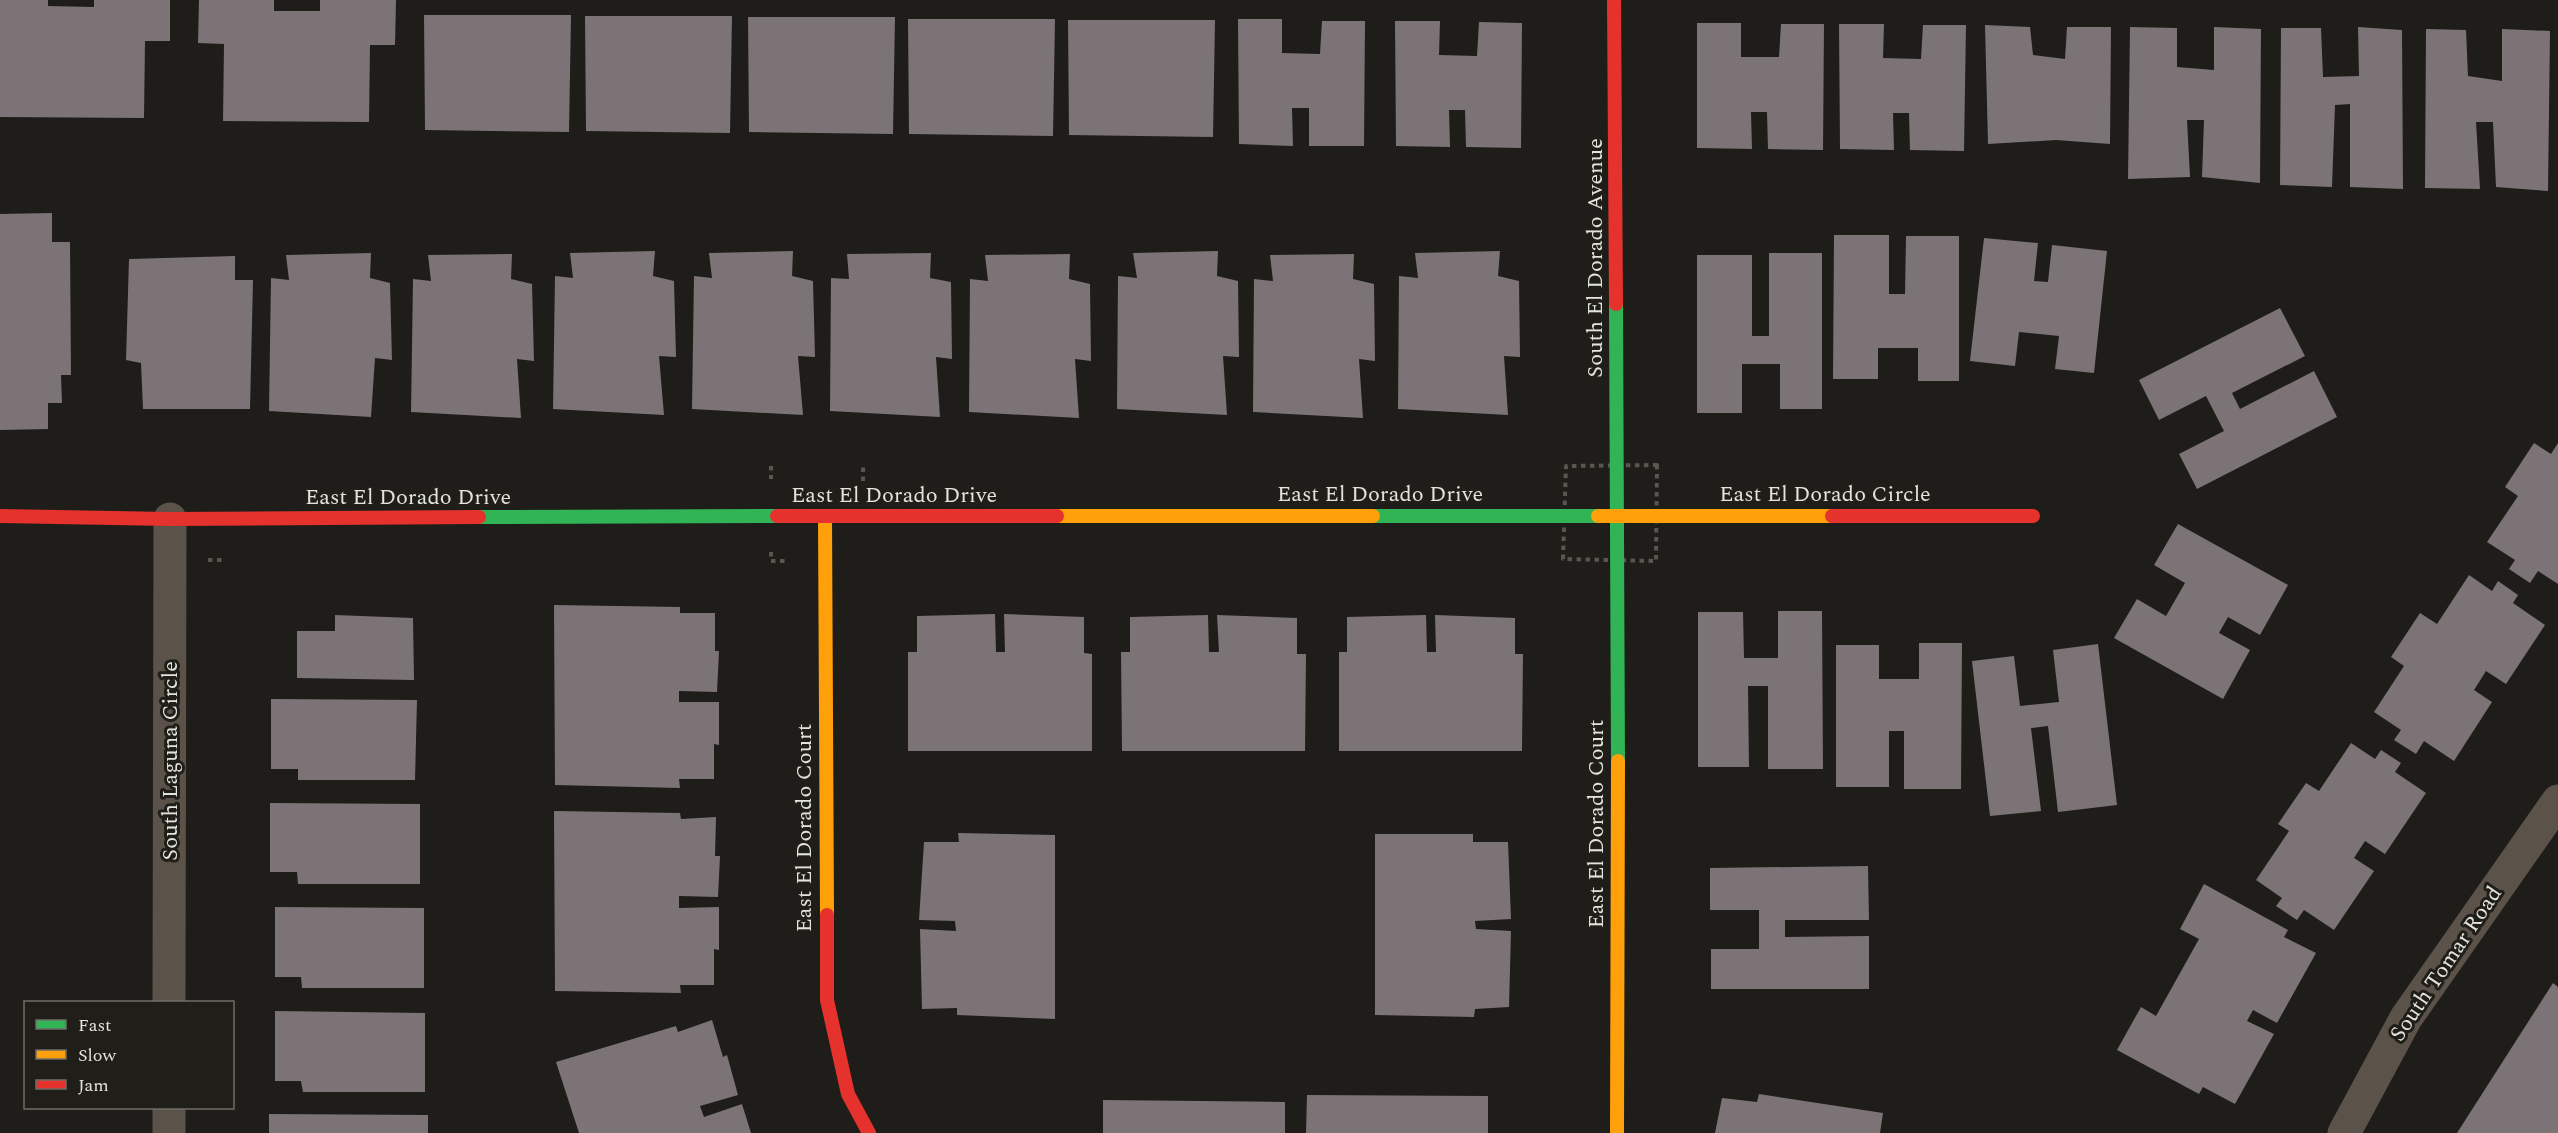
<svg xmlns="http://www.w3.org/2000/svg" width="2558" height="1133" font-family="Spectral,serif">
<style>
.building{fill:#7c7377}
.lines{fill:none;stroke-linecap:round;stroke-linejoin:round}
.path{stroke:#5b5550;stroke-width:4;stroke-dasharray:4.5 4.5;stroke-linecap:butt}
.street{stroke:#5b524a;stroke-width:33}
.fast{stroke:#30b455;stroke-width:14}
.slow{stroke:#ff9f0a;stroke-width:14}
.jam{stroke:#e5322d;stroke-width:14}
.labels{text-anchor:middle;dominant-baseline:central;stroke-width:6;stroke-linejoin:round;paint-order:stroke}
.street-label{font-size:22px;fill:#e3e3de;stroke:#201e18}
</style>
<rect width="100%" height="100%" fill="#1e1d1a"/>
<!-- building -->
<path class="building" d="M0 0H48V6L94 7V0H170V41H145L144 118 0 117Z
M199 0H274V11H320V0H396L395 45H370L369 122 223 121 224 44 198 43Z
M424 15H571L569 132 425 130Z
M585 16H732L730 133 586 131Z
M748 17H895L893 134 749 132Z
M908 19H1055L1053 136 909 134Z
M1238 19H1282V53L1320 54 1322 21H1365L1364 146H1309V108H1292L1293 146 1239 144Z
M1068 20H1215L1213 137 1069 135Z
M1395 21H1440L1439 55 1477 56 1479 22 1522 23 1521 148 1466 147 1465 110H1449L1450 147 1396 146Z
M1697 23H1741V57H1779L1781 24H1824L1823 150 1768 149 1767 112H1751L1752 149 1697 148Z
M1839 24H1884L1883 58 1921 59 1923 25H1966L1964 151 1910 150 1909 113H1893L1894 150 1840 149Z
M1985 25 2030 27 2033 55 2065 59 2067 27H2111L2110 144 2056 140 1988 144Z
M2130 27 2177 28V67L2214 70V27L2261 29 2260 183 2202 177 2204 120H2187L2190 177 2128 179Z
M2358 27 2402 30 2403 189 2350 187V104L2335 105 2332 187 2280 185 2281 28H2321L2323 77 2359 76Z
M2426 29 2466 30 2468 76 2502 81V29L2550 31 2548 191 2496 187 2493 122H2476L2480 189 2425 188Z
M52 213V242H70L71 375H61L62 403H48V429L0 430V214Z
M1834 235H1889V294H1905L1906 236H1959V381H1918V348H1878V379H1833Z
M1984 238 2038 243 2034 281 2048 282 2052 245 2107 251 2094 373 2055 369 2059 336 2019 332 2015 366 1970 361Z
M655 251 653 276 674 281 676 357 659 356 664 415 553 409 555 276 573 278 570 253Z
M793 251 792 276 813 281 815 357 798 356 803 415 692 409 694 276 712 278 709 253Z
M1218 251 1217 276 1238 281 1239 357 1223 356 1227 415 1117 409 1118 276 1137 278 1133 253Z
M1500 251 1498 276 1519 281 1520 357 1504 356 1508 415 1398 409 1399 276 1418 278 1415 253Z
M371 253 370 278 390 283 392 360 375 358 371 417 269 411 271 278 289 280 286 255Z
M931 253 930 278 951 282 952 359 936 357 940 417 830 411 831 278 849 279 847 254Z
M1769 253H1822V409H1780V364H1742V413H1697V255H1752V336H1769Z
M512 254 511 279 532 284 534 361 517 359 521 418 411 412 413 279 431 281 428 255Z
M1070 254 1069 279 1090 284 1091 361 1075 359 1079 418 969 412 970 279 988 281 985 255Z
M1354 254 1353 279 1374 284 1375 361 1359 359 1363 418 1253 412 1254 279 1273 281 1270 255Z
M235 256V280H253L250 409H143L141 363 126 360 129 259Z
M2280 308 2305 356 2232 393 2240 409 2314 371 2337 417 2197 489 2179 454 2224 431 2206 396 2159 420 2139 380Z
M2534 443 2551 454 2558 443V584L2538 571 2530 583 2509 569 2515 560 2487 542 2518 496 2505 487Z
M2178 524 2288 585 2260 635 2228 617 2219 633 2250 650 2223 699 2114 638 2137 599 2166 616 2185 583 2154 565Z
M2469 575 2492 591 2498 581 2518 595 2513 603 2545 625 2506 684 2486 671 2474 690 2492 702 2454 761 2424 741 2416 754 2394 740 2401 730 2374 712 2404 666 2391 657 2420 613 2437 624Z
M554 605 680 607V613H715V651H719L717 692 679 691V702H719V745L714 744V779H679L680 788 555 785Z
M1778 611H1822L1823 769H1768V686H1748L1749 767H1698V612H1743L1744 658H1778Z
M995 614 996 652H1005L1004 614 1084 617V653L1092 654V751H908V652H917V616Z
M335 615 413 618 414 680 297 678V631H335Z
M1208 615 1209 652H1219L1217 615 1297 618V654H1306L1305 751H1122L1121 652H1130V617Z
M1426 615 1427 652H1436L1435 615 1515 618V654H1523L1522 751H1339V652H1347V617Z
M1919 643H1962L1961 789H1904V731H1889V787H1836V645H1879V679H1919Z
M2098 644 2117 805 2058 812 2048 726 2031 728 2041 811 1990 816 1972 661 2014 656 2020 706 2059 702 2053 650Z
M271 699 417 700 415 780H298V769H271Z
M2351 743 2375 759 2381 750 2401 763 2395 772 2426 793 2385 854 2365 841 2354 858 2374 871 2334 930 2304 910 2297 920 2276 906 2282 898 2256 880 2289 831 2278 824 2306 783 2319 791Z
M270 803 420 804V884H298L297 872H270Z
M554 811 680 813 681 819 716 817 715 856H720L718 897 679 896V908L719 907V950L714 949V985H680L681 993 555 991Z
M958 833 1055 835V1019L957 1015V1008L922 1009 920 929 956 931 955 921 919 920 924 842H959Z
M1375 834H1473V842H1508L1511 919 1475 921 1476 929 1511 931 1509 1007 1475 1009 1474 1017 1375 1015Z
M1868 866 1869 920H1785V937L1869 936V989H1711V949H1759V910H1710V868Z
M2204 884 2288 930 2284 937 2316 953 2277 1023 2253 1010 2247 1021 2274 1034 2235 1104 2203 1087 2199 1094 2117 1050 2141 1007 2156 1016 2199 939 2180 929Z
M275 907 424 908V988H302L301 977H275Z
M2553 983 2558 987V1133H2457Z
M275 1011 425 1013V1092H303L301 1081H275Z
M712 1020 723 1057 727 1055 738 1095 700 1106 704 1117 742 1104 751 1133H579L556 1062 676 1026 678 1032Z
M1759 1094 1883 1113 1880 1133H1715L1722 1098 1757 1102Z
M1307 1095 1488 1096V1133H1306Z
M1103 1100 1285 1102V1133H1103Z
M269 1114 428 1115V1133H269Z"/>
<g class="lines">
<!-- path -->
<path class="path" d="M1657 465 1656 561 1563 559 1566 466Z
M771 466V479
M863 481V466
M771 552V561H787
M208 560H223"/>
<!-- street -->
<path class="street" d="M169 1002 170 519
M169 1133V1108
M2344 1133 2406 1018 2558 801"/>
<!-- fast -->
<path class="fast" d="M1616 304 1618 761
M1373 516H1598
M479 517 777 516"/>
<!-- slow -->
<path class="slow" d="M825 516 827 915
M1057 516H1373
M1598 516H1832
M1617 1133 1618 761"/>
<!-- jam -->
<path class="jam" d="M1614 0 1616 304
M0 516 170 519 479 517
M777 516H1057
M1832 516H2033
M827 915V1000L848 1094 869 1133"/>
</g>
<g class="labels">
<!-- street labels -->
<g class="street-label">
<text transform="translate(1595 258) rotate(-90)">South El Dorado Avenue</text>
<text x="1380" y="494">East El Dorado Drive</text>
<text x="1825" y="494">East El Dorado Circle</text>
<text x="894" y="495">East El Dorado Drive</text>
<text x="408" y="497">East El Dorado Drive</text>
<text transform="translate(170 761) rotate(-90)">South Laguna Circle</text>
<text transform="translate(1596 824) rotate(-90)">East El Dorado Court</text>
<text transform="translate(804 828) rotate(-90)">East El Dorado Court</text>
<text transform="translate(2446 964) rotate(-56)">South Tomar Road</text>
</g>
</g>
<!-- legend -->
<rect x="24" y="1001" width="210" height="108" fill="#201e18" stroke="#6e6d67" stroke-width="1.5"/>
<rect x="36" y="1020" width="30" height="9" fill="#30b455" stroke="#6e6d67" stroke-width="1.5"/>
<text x="78" y="1031" font-size="18" fill="#e3e3de">Fast</text>
<rect x="36" y="1050" width="30" height="9" fill="#ff9f0a" stroke="#6e6d67" stroke-width="1.5"/>
<text x="78" y="1061" font-size="18" fill="#e3e3de">Slow</text>
<rect x="36" y="1080" width="30" height="9" fill="#e5322d" stroke="#6e6d67" stroke-width="1.5"/>
<text x="78" y="1091" font-size="18" fill="#e3e3de">Jam</text>
</svg>
